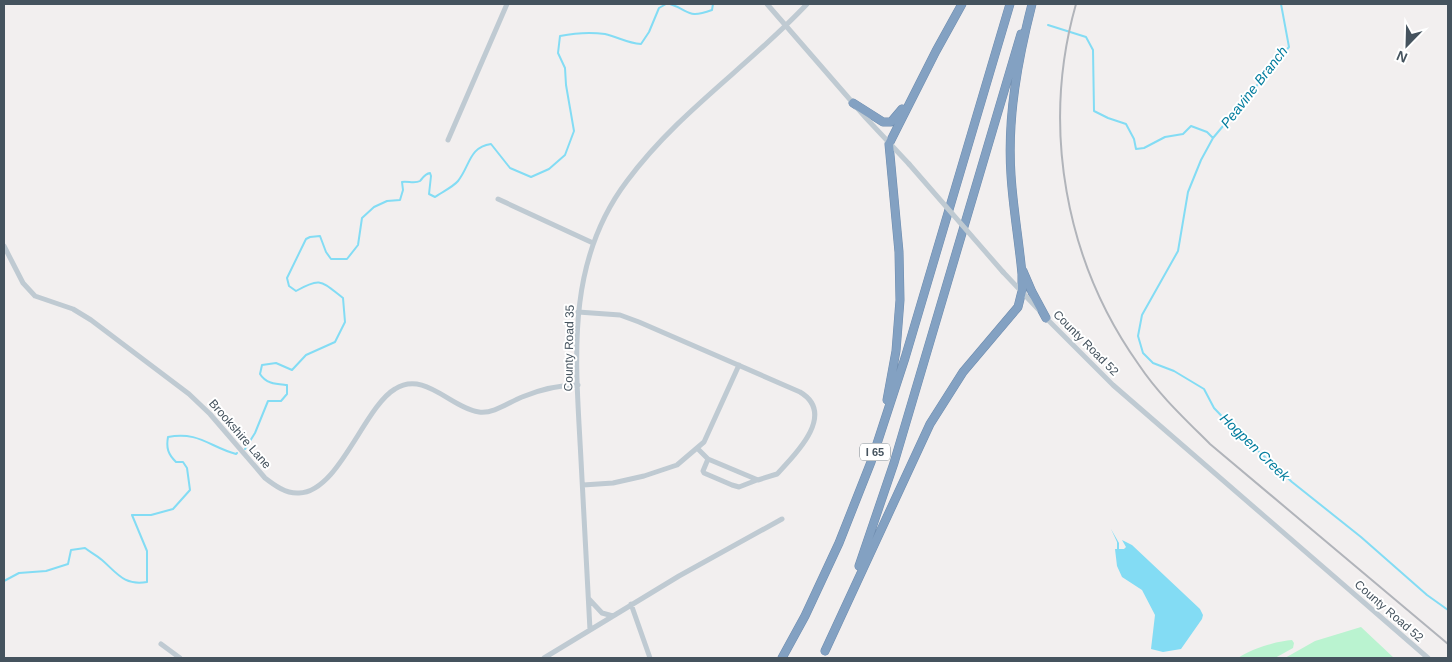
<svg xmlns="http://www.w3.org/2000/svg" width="1452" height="662" font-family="Helvetica,sans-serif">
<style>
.green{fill:#baf3d0}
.water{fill:#83dcf4}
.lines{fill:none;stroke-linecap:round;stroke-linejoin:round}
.stream{stroke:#83dcf4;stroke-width:2}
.highway-casing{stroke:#6e8cae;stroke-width:9}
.minor{stroke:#bfcad2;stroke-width:5}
.highway{stroke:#83a1c2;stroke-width:8}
.rail{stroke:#b1b4ba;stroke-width:2}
.minor-bridge{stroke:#bfcad2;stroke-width:5}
.labels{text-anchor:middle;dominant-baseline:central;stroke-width:4;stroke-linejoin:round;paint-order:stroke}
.shield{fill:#fff;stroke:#7d878e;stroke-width:1}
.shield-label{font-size:11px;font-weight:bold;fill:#45535e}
.street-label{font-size:12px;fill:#45535e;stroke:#fff}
.water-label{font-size:14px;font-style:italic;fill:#037d9e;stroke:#fff}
</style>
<rect width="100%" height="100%" fill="#f2efef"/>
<!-- green -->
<path class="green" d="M1361 627 1394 658H1285L1315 641Z
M1292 640 1294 643 1293 648 1275 658H1238C1250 649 1277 641 1292 640Z"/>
<!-- water -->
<path class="water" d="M1111 529 1119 543V549H1124L1126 547 1122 540 1132 545 1200 609 1203 615 1202 619 1181 649 1163 652 1151 649 1155 615 1142 590 1122 577 1117 566 1115 549H1117V542Z"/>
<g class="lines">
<!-- stream -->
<path class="stream" d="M670 4C691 11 687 19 712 10L713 4
M1048 25 1086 37 1093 50 1094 111 1108 118 1126 124 1134 139 1136 149 1144 148 1165 137 1183 134 1191 126 1207 132 1213 138 1201 160 1188 192 1178 251 1142 315 1138 336 1143 353 1153 363 1174 371 1204 389 1214 408 1234 429 1292 482 1361 537 1427 595 1448 610
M1213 138 1289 47 1281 4
M245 449 255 433 268 401H281L287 394V385C277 384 266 384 260 374L262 365 276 363 292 370 306 355 335 342 345 322 343 298C321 281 321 277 296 291L289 286 287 278 306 239 310 237 320 236 326 252 331 259H347L358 245 362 218 374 207 387 201 400 200 403 190 402 182C408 181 415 184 420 181 424 177 424 174 430 173L431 176 429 194 435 197C442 192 453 187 458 181 470 166 469 147 491 144L510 168 531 177 549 169 565 155 574 131 566 85 565 68 558 53 560 36C575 33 591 32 605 34 618 37 627 43 641 44L649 32 659 8 666 4
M4 581 19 573 46 571 68 564 71 550 85 548C90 552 96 555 102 560 117 573 124 586 147 582V551L132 515H151L173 509 190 490 187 468 183 462H176C168 454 166 448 168 437 198 431 210 447 236 454L237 453"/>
<!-- highway casing -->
<g class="highway-casing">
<path id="highway" d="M853 103 883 122H891L902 109
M1023 271 1032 292 1046 318
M887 400 896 351 900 300 899 252 889 144 936 51 962 4
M859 566 894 463 1021 34
M825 651 930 424 963 372 1018 307 1022 291V274C1019 241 1013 208 1011 175 1007 117 1018 59 1032 4
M782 658 805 616 839 543 871 462 905 358 1010 4"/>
</g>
<!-- minor -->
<path class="minor" d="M767 4 866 118 909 164
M448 140 507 4
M498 199 593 243
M4 246 23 283 35 296 73 309 91 320 189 394 210 414 265 478C274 485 286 494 299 493 339 492 364 407 395 389 424 370 451 408 479 412 494 414 509 402 522 397 539 390 559 385 578 385
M1003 272 1038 309
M578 312 620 315 639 322 800 392C837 414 795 455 777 474L758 480 708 459 697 448
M1044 316 1113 385 1428 658
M708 459 703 471 704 473 732 485 739 487 757 480
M583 485 613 483 644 476 677 465 704 442 739 365
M589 599 602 613 613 616
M631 604 650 658
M590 630C587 573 584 517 581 460 576 362 564 264 627 181 678 112 749 66 807 4
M161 644 180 658
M544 658 679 576 782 519"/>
<!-- highway -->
<use href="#highway" class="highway"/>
<!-- rail -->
<path class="rail" d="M1076 4C1041 127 1065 261 1139 365 1159 395 1185 419 1210 444L1448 644"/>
<!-- minor-bridge -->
<path class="minor-bridge" d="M909 164 1003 272"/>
</g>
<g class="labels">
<!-- shield labels -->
<rect class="shield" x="860" y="443.5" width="30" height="17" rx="4"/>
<g class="shield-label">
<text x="875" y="452">I 65</text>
</g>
<!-- street labels -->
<g class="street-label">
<text transform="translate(1086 343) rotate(45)">County Road 52</text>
<text transform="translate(569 348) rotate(-89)">County Road 35</text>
<text transform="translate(240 434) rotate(49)">Brookshire Lane</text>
<text transform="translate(1389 611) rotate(41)">County Road 52</text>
</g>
<!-- water labels -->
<g class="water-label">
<text transform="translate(1254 87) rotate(-52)">Peavine Branch</text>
<text transform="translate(1255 447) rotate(44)">Hogpen Creek</text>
</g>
</g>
<!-- border -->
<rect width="1452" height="662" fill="none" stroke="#45535e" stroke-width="10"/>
<!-- north arrow -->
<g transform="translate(1407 45) rotate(203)" stroke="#ffffff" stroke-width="4" paint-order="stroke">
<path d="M0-4L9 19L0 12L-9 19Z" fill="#45535e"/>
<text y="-8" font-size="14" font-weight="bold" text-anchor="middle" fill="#45535e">N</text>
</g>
</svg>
